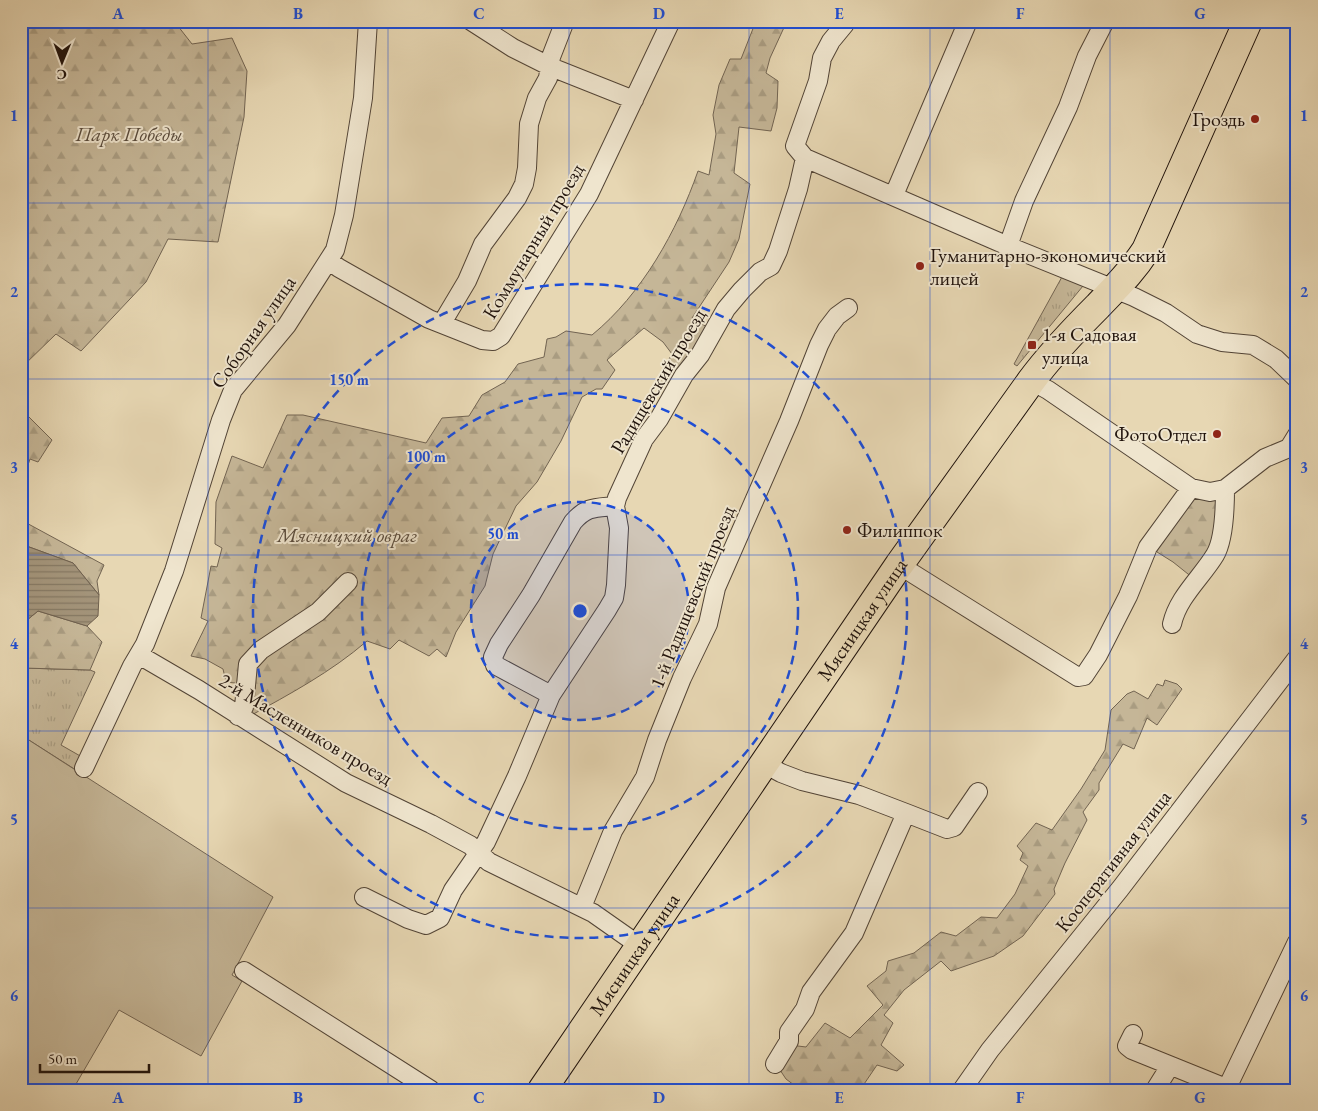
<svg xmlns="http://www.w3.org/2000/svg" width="1318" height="1111" font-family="'EB Garamond',serif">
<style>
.grass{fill:url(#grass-tufts);stroke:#726452}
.forest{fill:url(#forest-firs);stroke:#726452}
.pitch{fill:#c5b697;stroke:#726452}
.water{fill:url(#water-rules);stroke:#6f604e}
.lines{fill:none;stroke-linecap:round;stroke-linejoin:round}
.street-casing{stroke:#524436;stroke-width:20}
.primary-casing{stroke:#20130c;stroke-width:30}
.street{stroke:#efe5ce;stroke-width:18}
.primary{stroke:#e7d7b3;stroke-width:28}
.grid{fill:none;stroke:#1d4ed8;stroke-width:1;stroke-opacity:0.55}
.ring{fill:none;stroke:#1d4ed8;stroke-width:2.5;stroke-dasharray:9 6}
.poi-dot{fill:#8f2418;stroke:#efe5ce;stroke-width:2}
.labels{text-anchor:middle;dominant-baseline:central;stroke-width:4;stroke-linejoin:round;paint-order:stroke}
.poi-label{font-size:20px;fill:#20130c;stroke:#efe5ce;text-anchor:start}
.park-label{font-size:20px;font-style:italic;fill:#5a4c3d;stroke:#efe5ce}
.street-label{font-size:20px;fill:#20130c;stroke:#efe5ce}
.centre{fill:#1d4ed8;stroke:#efe5ce;stroke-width:2.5}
.ring-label{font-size:15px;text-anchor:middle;font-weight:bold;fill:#1d4ed8;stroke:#efe5ce;stroke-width:4;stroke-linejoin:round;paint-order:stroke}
.neatline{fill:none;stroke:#1d4ed8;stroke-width:2}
.grid-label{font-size:16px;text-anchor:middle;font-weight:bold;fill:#1d4ed8}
</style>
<defs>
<pattern id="grass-tufts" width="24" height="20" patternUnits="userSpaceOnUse" patternTransform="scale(1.25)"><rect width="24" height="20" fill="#c5b697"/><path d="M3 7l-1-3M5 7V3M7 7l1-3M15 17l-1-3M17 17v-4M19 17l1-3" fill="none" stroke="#a99c81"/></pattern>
<pattern id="forest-firs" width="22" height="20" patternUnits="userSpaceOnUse" patternTransform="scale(1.25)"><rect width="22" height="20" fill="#c5b697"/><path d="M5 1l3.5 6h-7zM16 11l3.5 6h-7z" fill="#a99c81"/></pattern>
<pattern id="water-rules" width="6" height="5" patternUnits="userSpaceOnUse" patternTransform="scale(1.25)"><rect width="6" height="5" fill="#a3947a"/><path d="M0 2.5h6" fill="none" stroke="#847862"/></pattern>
</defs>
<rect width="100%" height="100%" fill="#e7d7b3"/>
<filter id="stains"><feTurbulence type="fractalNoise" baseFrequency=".004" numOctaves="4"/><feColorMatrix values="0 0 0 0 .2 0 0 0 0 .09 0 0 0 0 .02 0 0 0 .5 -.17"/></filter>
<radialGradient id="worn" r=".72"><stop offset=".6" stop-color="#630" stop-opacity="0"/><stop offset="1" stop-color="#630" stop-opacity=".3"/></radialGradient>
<!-- grass -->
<path class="grass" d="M1063 275 1083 286 1017 366 1014 364Z
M23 668 90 670 95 672 61 745 82 757 76 770 21 735V670Z"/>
<!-- forest -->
<path class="forest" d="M21 21H174L192 44 232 38 247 71 244 117 218 242 168 239 146 282 81 351 56 334 21 368Z
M756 21H787L770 58 766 73 778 81 777 108 771 131 739 127 734 173 750 184 739 239 729 262 692 318 707 327 706 333 673 382 654 384 672 354 663 342 644 328 607 360 615 370 602 389H596L582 397 561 441 537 482 516 506 493 554 485 586 456 632 446 657 437 649 429 656 399 640 390 649 367 641C331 672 290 694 248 717L238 711 235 683 226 682 223 669 205 659 191 656 208 621 201 618 211 566 217 567 222 548 215 544 216 502 232 456 263 468 287 415H303L426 443 442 418 469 416 482 395 505 382 518 364 544 357 547 339 556 337 566 331 592 335C642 294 677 231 698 171L709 175 716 134 713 115 719 85 730 59H741Z
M21 396 27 415 52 440 38 462 30 459 28 465 21 461Z
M1204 497H1219V538L1193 578 1173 562 1157 552 1154 548 1193 499Z
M21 520 104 565 97 581 99 595 73 563 21 544Z
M38 611 87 626 102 642 90 670 23 668 21 670V625Z
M1165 680 1177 684 1182 689 1157 725 1147 718 1134 749 1123 744 1099 783V790L1083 812 1087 820 1065 863 1054 889 1055 894 1023 936 994 956 951 971 941 961 904 990 884 1015 893 1023 881 1045 904 1065 897 1071 877 1065 860 1090H797L798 1088 786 1079 780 1070 790 1045 806 1047 825 1023 850 1038 883 1005 867 986 886 971 888 961 914 953 941 932 956 936 981 917 997 918 1015 894 1028 866 1020 860 1023 853 1017 846 1036 823 1052 830 1081 789 1105 750 1111 710 1127 694 1134 691 1148 699 1157 684 1163 686Z"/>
<!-- pitch -->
<path class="pitch" d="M21 735 273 897 232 975 242 981 201 1056 119 1010 76 1084 85 1090H21Z"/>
<!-- water -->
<path class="water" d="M21 544 73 563 99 595 98 616 87 626 38 611 21 625Z"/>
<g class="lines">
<!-- street casing -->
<g class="street-casing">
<path id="street" d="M471 21 513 48 551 67 634 100
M805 158 1008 246 1134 297 1166 313 1197 334 1222 342 1253 345 1276 359 1297 379
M894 195 968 21
M1008 246 1024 201 1068 107 1087 56 1105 21
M329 261 339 268 429 319 482 340 493 341 501 336 589 194 671 21
M442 323 467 281 483 244 517 198 524 184 527 168 529 124 537 98 548 78 551 57 565 21
M1031 381 1048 390 1191 488 1210 492 1225 489
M899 565 1078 677 1084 676 1098 655 1128 596 1148 547 1191 488
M1172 624C1178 597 1201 578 1215 555 1224 540 1225 507 1225 489L1265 458 1289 448 1297 435
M139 655 199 690 346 783 431 824 470 845 489 862 593 913 640 946
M551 695 495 665 493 657 499 644 531 595 573 522C587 506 595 508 615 506
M238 716 244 707 248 664 261 650 318 612 348 582
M763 763 781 773 802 781 859 795 906 813
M84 768 132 666 145 644 174 571 221 420 233 390 287 325 335 250 344 215 363 98 368 21
M364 897 408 919 426 925 440 918 453 890 486 842 517 776 551 695 607 610 614 598 616 585 619 528 615 506 617 498 644 439 659 419 684 375 700 355 726 309 742 290 760 272 771 266 778 251 798 189 805 158 795 146 818 81 822 58 831 41 845 24
M582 907 613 831 645 777 657 740 682 678 708 624 716 588 789 421 819 345 827 329 837 316 848 308
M244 971 431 1090
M1133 1034 1127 1046 1132 1050 1231 1090
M775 1064 789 1041V1032L805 1009 811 992 854 933 906 813 947 829 954 827 978 792
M962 1090 990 1050 1120 889 1297 658
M1155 1090 1170 1066
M1226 1090 1297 942"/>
</g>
<!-- primary casing -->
<g class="primary-casing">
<g id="primary">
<path id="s1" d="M542 1090 899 565 1031 381C1051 354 1074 330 1098 306 1115 288 1132 272 1146 250L1248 21"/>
</g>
</g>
<!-- street -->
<use href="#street" class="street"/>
<!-- primary -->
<use href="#primary" class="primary"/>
</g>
<!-- grid -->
<path class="grid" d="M208 21V1090M388 21V1090M569 21V1090M749 21V1090M930 21V1090M1110 21V1090M21 203H1297M21 379H1297M21 555H1297M21 731H1297M21 908H1297"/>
<!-- distance rings -->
<circle cx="580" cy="611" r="109" fill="#1d4ed8" fill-opacity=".12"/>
<g class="ring">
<circle cx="580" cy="611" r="109"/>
<circle cx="580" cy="611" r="218"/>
<circle cx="580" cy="611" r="327"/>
</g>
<!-- markers -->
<g class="poi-dot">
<circle cx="1255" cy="119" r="5"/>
<circle cx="920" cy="266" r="5"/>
<rect x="1027" y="340" width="10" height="10" rx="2.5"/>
<circle cx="1217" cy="434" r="5"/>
<circle cx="847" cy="530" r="5"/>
</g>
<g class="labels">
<!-- poi labels -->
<g class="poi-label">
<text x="1245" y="119" text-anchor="end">Гроздь</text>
<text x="930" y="255">Гуманитарно-экономический<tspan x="930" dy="23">лицей</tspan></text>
<text x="1042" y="334">1-я Садовая<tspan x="1042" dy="23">улица</tspan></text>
<text x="1207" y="434" text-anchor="end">ФотоОтдел</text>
<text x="857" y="530">Филиппок</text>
</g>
<!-- park labels -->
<g class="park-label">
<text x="129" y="134">Парк Победы</text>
<text x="347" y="535">Мясницкий овраг</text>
</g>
<!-- street labels -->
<g class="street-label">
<text transform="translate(533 241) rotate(-59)">Коммунарный проезд</text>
<text transform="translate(253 332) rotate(-55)">Соборная улица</text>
<text transform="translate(658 381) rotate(-59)">Радищевский проезд</text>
<text transform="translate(692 597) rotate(-68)">1-й Радищевский проезд</text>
<text stroke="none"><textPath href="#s1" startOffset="569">Мясницкая улица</textPath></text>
<text transform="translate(306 729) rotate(31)">2-й Масленников проезд</text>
<text transform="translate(1113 861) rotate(-52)">Кооперативная улица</text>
<text stroke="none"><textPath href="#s1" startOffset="164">Мясницкая улица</textPath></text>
</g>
</g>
<circle cx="580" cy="611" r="8" class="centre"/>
<g class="ring-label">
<text x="349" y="385">150 m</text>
<text x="426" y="462">100 m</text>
<text x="503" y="539">50 m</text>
</g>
<!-- margin -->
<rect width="1318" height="1111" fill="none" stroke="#e7d7b3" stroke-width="55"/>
<!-- north arrow -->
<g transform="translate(62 62) rotate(181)" stroke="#efe5ce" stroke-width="4" paint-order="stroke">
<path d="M0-4L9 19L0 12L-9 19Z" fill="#20130c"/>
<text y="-8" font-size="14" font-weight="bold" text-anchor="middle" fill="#20130c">С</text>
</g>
<!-- scale -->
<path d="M40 1064v8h109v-8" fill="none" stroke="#20130c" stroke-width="2.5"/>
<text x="48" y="1064" font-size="15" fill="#20130c" stroke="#efe5ce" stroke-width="4" paint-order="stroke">50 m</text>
<rect x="28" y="28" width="1262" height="1056" class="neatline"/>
<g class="grid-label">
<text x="118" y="19">A</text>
<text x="298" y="19">B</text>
<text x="479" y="19">C</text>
<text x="659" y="19">D</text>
<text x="839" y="19">E</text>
<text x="1020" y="19">F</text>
<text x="1200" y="19">G</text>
<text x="14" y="121">1</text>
<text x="1304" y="121">1</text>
<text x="14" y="297">2</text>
<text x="1304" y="297">2</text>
<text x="14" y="473">3</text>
<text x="1304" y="473">3</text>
<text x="14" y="649">4</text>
<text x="1304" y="649">4</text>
<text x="14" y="825">5</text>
<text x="1304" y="825">5</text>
<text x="14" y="1001">6</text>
<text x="1304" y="1001">6</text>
<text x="118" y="1103">A</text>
<text x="298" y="1103">B</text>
<text x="479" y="1103">C</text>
<text x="659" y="1103">D</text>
<text x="839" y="1103">E</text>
<text x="1020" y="1103">F</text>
<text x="1200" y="1103">G</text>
</g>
<rect width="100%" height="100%" filter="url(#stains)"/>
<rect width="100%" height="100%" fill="url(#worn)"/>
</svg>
